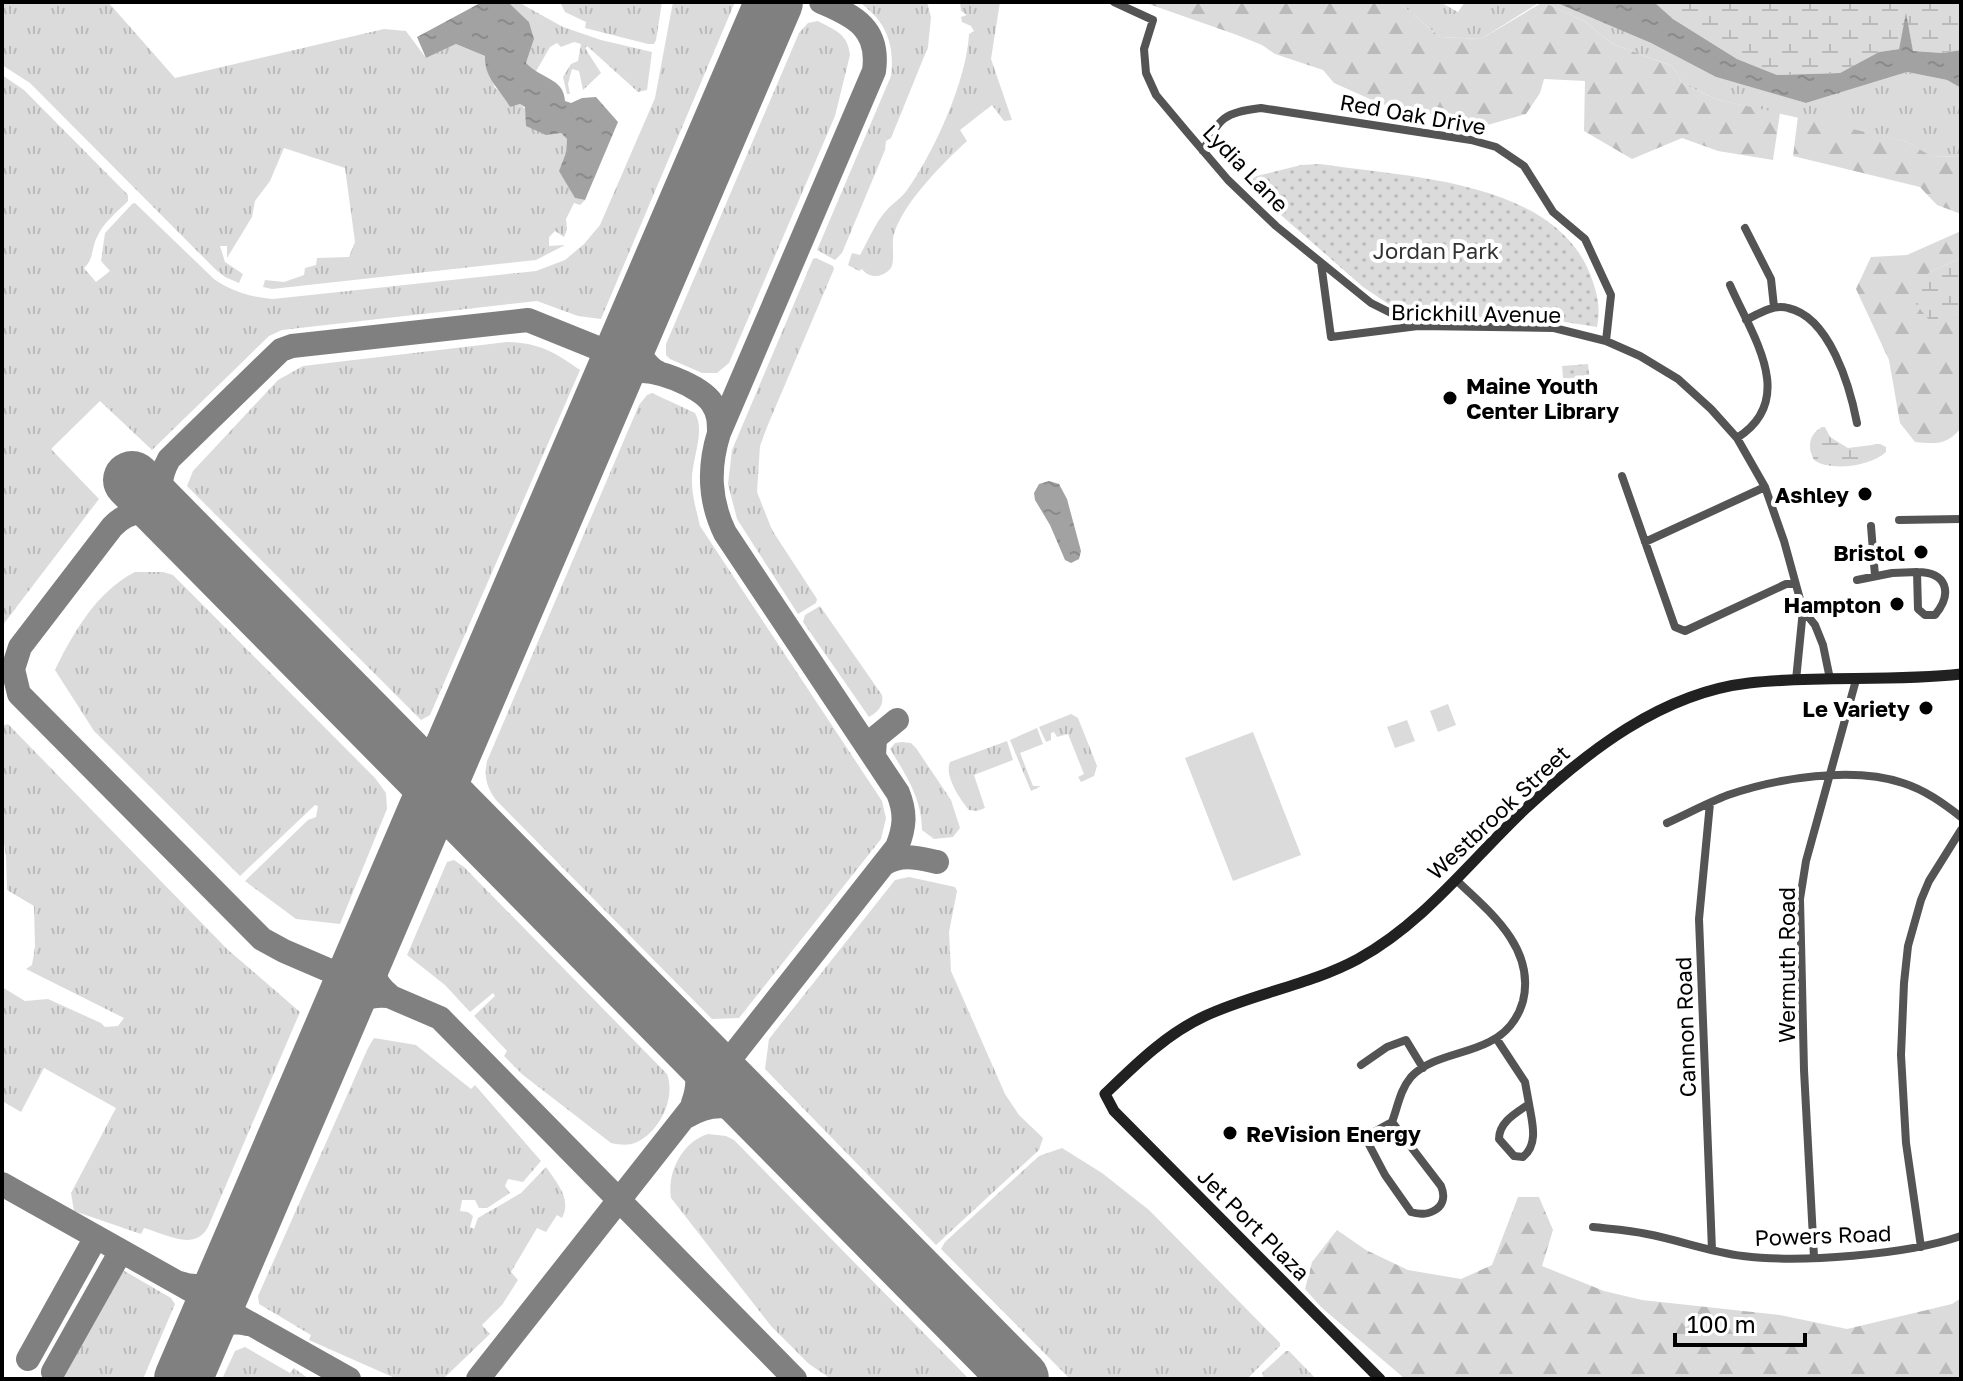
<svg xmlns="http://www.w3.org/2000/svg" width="1963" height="1381" font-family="'Golos Text',sans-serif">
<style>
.grass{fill:url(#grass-tufts)}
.forest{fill:url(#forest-firs)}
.wetland{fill:url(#wetland-marsh)}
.park{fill:url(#park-dots)}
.pitch{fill:#dbdbdb}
.water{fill:url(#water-ripples)}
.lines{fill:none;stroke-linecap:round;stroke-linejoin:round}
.taxiway{stroke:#808080;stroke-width:24}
.runway{stroke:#808080;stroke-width:58}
.street{stroke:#545454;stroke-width:8}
.secondary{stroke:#212121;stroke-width:11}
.poi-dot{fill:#000;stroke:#fff;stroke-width:3}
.labels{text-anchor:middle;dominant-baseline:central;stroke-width:8;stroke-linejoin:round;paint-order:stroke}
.street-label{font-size:22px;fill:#000;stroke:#fff}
.park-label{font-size:22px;fill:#323232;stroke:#fff}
.poi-label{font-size:22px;font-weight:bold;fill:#000;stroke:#fff;text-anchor:end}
</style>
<defs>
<pattern id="grass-tufts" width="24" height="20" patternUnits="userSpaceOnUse" patternTransform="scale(2)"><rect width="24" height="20" fill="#dbdbdb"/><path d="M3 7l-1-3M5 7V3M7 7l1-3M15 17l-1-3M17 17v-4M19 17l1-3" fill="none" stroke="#bababa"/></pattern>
<pattern id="forest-firs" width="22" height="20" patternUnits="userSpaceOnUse" patternTransform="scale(2)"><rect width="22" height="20" fill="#dbdbdb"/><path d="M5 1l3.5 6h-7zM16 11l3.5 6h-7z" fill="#bababa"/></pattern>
<pattern id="wetland-marsh" width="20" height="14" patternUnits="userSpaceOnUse" patternTransform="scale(2)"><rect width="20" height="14" fill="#dbdbdb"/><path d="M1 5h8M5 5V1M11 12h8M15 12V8" fill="none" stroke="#bababa"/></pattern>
<pattern id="park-dots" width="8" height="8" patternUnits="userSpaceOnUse" patternTransform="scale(2)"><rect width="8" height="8" fill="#dbdbdb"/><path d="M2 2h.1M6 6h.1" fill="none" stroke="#bababa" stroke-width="1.8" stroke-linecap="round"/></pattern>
<pattern id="water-ripples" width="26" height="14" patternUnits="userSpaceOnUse" patternTransform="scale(2)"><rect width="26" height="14" fill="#a2a2a2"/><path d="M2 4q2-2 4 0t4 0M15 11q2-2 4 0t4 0" fill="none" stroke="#8a8a8a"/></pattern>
</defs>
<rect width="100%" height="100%" fill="#fff"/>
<!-- grass -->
<path class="grass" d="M2 2H108L175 78 384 29 406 31 426 58 456 44 485 56 495 88 502 93 510 107 520 104 554 133H561L567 139 566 153 575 198 585 200 580 205 574 203 566 219 567 229 564 237 555 231 549 237V246L565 245 536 260 272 289 263 287 265 280 284 282 304 275 305 268 316 265 317 258 349 257 355 242 345 168 284 148 270 181 255 201 252 217 227 258V246H220L225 262 243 274 239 283 225 277 215 269 30 83 2 65Z
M508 2H518L563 27 601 40 652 52 647 90 638 92 587 46 585 48 601 73 583 90 579 71 572 69 568 84 570 94H567L563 77 571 64 578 61 581 44 574 42 561 47 557 43 550 47 535 73 526 63 534 39 529 22Z
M560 2H662L656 40 654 44H648L585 28 586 22 565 12Z
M673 2H735L601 319 578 316 537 301 282 330 269 336 152 450 100 401 51 449 99 499 2 626V75L24 90 128 195V201C117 212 103 223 97 237 91 249 94 259 84 268L96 282 110 271 101 261 105 233 132 204 135 203 214 279C233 292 250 297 273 299L536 271 565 260 584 244 600 225 655 98Z
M859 2H927L931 17 928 47 891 138 886 141 885 150 842 253 835 260 817 250 891 76C895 44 886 21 859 2Z
M960 2H1000L991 59 1012 120 1004 121 992 105 960 130 967 141C943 163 906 200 895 231 890 243 896 256 891 268 883 278 869 279 862 269L859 271 848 265 852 253 860 255C868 241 874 225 885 212 891 204 901 199 907 190 934 153 967 79 969 34L974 31 971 26 962 22 961 17 967 15 961 11Z
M1398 2H1440L1458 12 1465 2H1540L1481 39 1440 37Z
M1543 2H1555L1576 10 1651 43 1716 77 1806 103 1907 72 1947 80 1961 88V157L1930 156 1907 142 1718 100 1683 84 1672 66 1613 44 1584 21Z
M818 21C835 30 848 34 850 55L835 116 729 363 717 373H702L670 359 666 355V344L799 33 808 23Z
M816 258 833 266 834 269 767 427 760 446 757 492 772 530 817 599 816 603 798 614 737 519 728 484 732 450 813 259Z
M507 342C540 343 554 352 580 370L430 715 421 720 187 486 193 471 278 380 303 366Z
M652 393 695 413C706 432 691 460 692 482 692 497 697 512 700 526L882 801 886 818 881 839 739 1018 712 1019 496 800C486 786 484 777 487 761L639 405 647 395Z
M135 572H163L173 575 375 778 386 793 387 809 340 924 296 919 245 881 308 820 316 817 318 806 315 805 240 876 94 731 55 670C73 633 97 591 135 572Z
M820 606 882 695C884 706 878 712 869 717L803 622 805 615Z
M1071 714 1078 718 1097 766 1094 776 1081 782 1078 777 1084 774 1068 734 1057 737 1054 732 1051 733V740L1046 742 1039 727Z
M8 724 227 949 300 1012 208 1227C195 1252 166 1234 144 1228L141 1234 74 1211 71 1193 116 1108 44 1068 21 1112 2 1101V987L25 1001 48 999 101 1023 105 1027 118 1026 124 1018 26 969 32 965 35 947 34 906 7 890 6 856 2 831V726Z
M1037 728 1043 744 1020 753 1033 786H1041L1031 791 1010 740Z
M1007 741 1013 760 974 775 985 808 977 811 969 810C960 799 944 776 950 762Z
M902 742 911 743 916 748 951 800 960 828 953 837 934 839 922 830C922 799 906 775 890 749L895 743Z
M454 860 464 867 667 1074C676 1098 660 1131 637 1142 629 1146 620 1145 611 1143L523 1075 504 1056 507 1051 474 1016 495 996 493 993 470 1012 445 985 407 955 447 862Z
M909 877 955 887 957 891 949 932 951 971 1005 1094 1019 1115 1043 1138 1039 1150 936 1245 765 1069 769 1039 895 880Z
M374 1038 416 1045 471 1089 475 1085 541 1161 523 1182 508 1179 505 1186 510 1193 487 1208H479L475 1200H462L460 1211 468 1212 473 1216 470 1227 474 1229 478 1218 521 1193 546 1167C557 1183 572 1199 562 1218L557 1215 546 1232 537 1228 511 1272 518 1280 502 1305 482 1325 490 1334 443 1379H397L309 1340 311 1335 259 1304 258 1296 368 1048Z
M708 1134 726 1136 734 1140 969 1379H831L809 1364 771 1326 671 1198C667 1172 682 1142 708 1134Z
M1062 1148 1102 1173 1149 1210 1280 1343V1346L1247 1379H1070L941 1249 945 1242 1039 1156Z
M121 1269 171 1298 175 1304 143 1379H60Z
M245 1347 290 1373 294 1368 309 1379H222L235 1351Z
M1286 1351H1289L1316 1379H1264L1262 1373Z"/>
<!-- forest -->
<path class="forest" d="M1143 2H1398L1440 37 1481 39 1543 2 1584 21 1613 44 1672 66 1683 84 1718 100 1780 113 1773 160 1718 151 1682 138 1632 159 1584 131 1585 81 1544 79 1540 93 1526 114 1477 128 1454 119 1381 104 1334 83 1323 70 1275 54 1262 45 1237 35Z
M1798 116 1907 142 1931 156 1961 157V214L1937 205 1920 187 1793 156Z
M1961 231V258L1930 272 1955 314 1961 316V428C1947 445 1937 444 1915 442L1900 423 1889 360 1856 289 1871 257 1907 255Z
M1518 1197H1539L1553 1230 1542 1266 1604 1291 1642 1300 1780 1315 1847 1329 1952 1304 1961 1298V1379H1405L1321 1307 1305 1289 1312 1262 1337 1230 1366 1250 1408 1270 1461 1279 1492 1265Z"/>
<!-- wetland -->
<path class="wetland" d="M1654 2H1961V50L1943 53 1913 51 1906 16 1899 49 1879 52 1840 73 1777 75 1737 59 1673 19Z
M1961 258V316L1955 314 1933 325 1916 304 1914 283 1930 272Z
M1822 427H1825L1830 437 1848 448 1880 444 1886 447V452C1871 466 1831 472 1814 460 1807 447 1809 434 1822 427Z"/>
<!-- park -->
<path class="park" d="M1320 164C1406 177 1553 180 1590 274 1597 292 1601 307 1597 327L1533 317 1429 318 1390 305 1363 287 1241 180 1301 165Z
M1588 364 1590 381 1577 382V388L1564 389 1562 366Z"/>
<!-- pitch -->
<path class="pitch" d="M1448 704 1456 725 1438 732 1430 711Z
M1407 720 1415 741 1395 748 1387 727Z
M1253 732 1301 855 1233 881 1185 758Z"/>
<!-- water -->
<path class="water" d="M482 2H508L529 22 534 39 526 63C541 79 564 78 565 101L571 103 582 98 596 97 618 122 585 200 575 198 559 171 566 153 567 139 561 133 546 135 526 126 525 107 520 104 510 107C500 89 484 78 485 56L456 44 426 58 417 37Z
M1555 2H1654L1673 19 1737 59 1777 75 1840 73 1879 52 1899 49 1906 13 1913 51 1943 53 1961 50V88L1947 80 1907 72 1806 103 1716 77 1651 43Z
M1049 481 1059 484 1067 499 1081 551 1079 559 1071 563 1065 560 1050 525 1035 500 1034 493 1039 484Z"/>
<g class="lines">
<!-- taxiway -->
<path class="taxiway" d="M767 19 786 2
M635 325C636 345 638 359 655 371
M605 396C613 386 620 376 633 372 652 366 701 386 712 403 719 413 719 423 719 433
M173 524C152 509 131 507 112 527L20 647 13 669 19 694 262 939 284 951 440 1018 795 1379
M173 524C160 500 155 484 169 459L281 350 292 346 528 320 657 372
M874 756 875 738 897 720
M884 864C902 853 918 858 937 862
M371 943C370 966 371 980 389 995
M341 1016C355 1001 367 994 388 996
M685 1040C696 1061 702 1079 693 1103
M686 1117C714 1099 740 1105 766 1123
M2 1184 349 1379
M180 1283C203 1291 218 1282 232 1264
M193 1356C207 1333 220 1317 248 1324
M28 1359 96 1237
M53 1372 121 1251
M478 1379 897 847C905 827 906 813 898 793L725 533C709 500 708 468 719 433L874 71C880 29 855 16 821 2"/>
<!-- runway -->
<path class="runway" d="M132 480 1020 1379
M183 1379 774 2"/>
<!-- street -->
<path class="street" d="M1114 2 1153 20 1144 49 1146 73 1156 95 1187 132 1228 180 1276 226 1371 303 1415 325
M1203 151C1220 117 1223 113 1261 108L1471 140 1496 147 1524 166 1553 212 1585 239 1611 295 1606 341
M1745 228 1771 279 1774 307
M1321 263 1331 337 1418 326 1554 328 1606 341 1640 356 1678 379 1711 409 1737 438 1765 487 1784 541 1803 610 1815 625 1823 645 1830 679
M1730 285C1751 334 1799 399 1737 438
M1746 320C1758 314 1773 304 1788 308 1830 317 1850 387 1857 423
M1622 476 1675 627 1685 631 1786 584H1795
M1899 520 1961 519
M1871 526 1875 576
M1645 542 1765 487
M1917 572C1947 572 1953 593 1935 615H1925L1918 609Z
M1857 580 1892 573 1917 572
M1796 680 1803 610
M1710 803 1699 919 1712 1250
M1667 823C1687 814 1707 803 1728 795 1777 778 1853 766 1903 783 1925 790 1943 803 1961 817
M1496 1038 1525 1082 1529 1104
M1361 1065 1387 1047 1406 1040 1423 1068
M1529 1104C1532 1122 1539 1144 1523 1157L1514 1156 1499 1139C1499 1122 1516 1113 1529 1104Z
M1392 1122C1398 1106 1400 1090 1411 1077 1431 1056 1464 1055 1489 1042 1506 1034 1518 1019 1523 1001 1536 948 1489 911 1455 879
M1392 1122 1441 1186C1450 1207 1430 1218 1411 1212L1385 1175 1365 1137Z
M1593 1227C1611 1229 1630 1230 1647 1234 1679 1240 1710 1252 1743 1256 1800 1263 1906 1255 1961 1236
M1921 1247 1906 1143 1901 1055 1904 983 1908 946 1921 900 1929 881 1961 830
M1814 1257 1804 1070 1800 899 1806 861 1856 680"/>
<!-- secondary -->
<path class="secondary" d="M1380 1379 1114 1111 1105 1094C1135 1065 1166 1034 1205 1016 1254 993 1310 985 1358 959 1424 923 1471 860 1525 809 1587 752 1661 693 1749 683 1819 675 1890 682 1961 674"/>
</g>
<!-- markers -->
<g class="poi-dot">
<circle cx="1450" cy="398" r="8"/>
<circle cx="1865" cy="494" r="8"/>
<circle cx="1921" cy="552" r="8"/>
<circle cx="1897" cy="604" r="8"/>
<circle cx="1926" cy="708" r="8"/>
<circle cx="1230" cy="1133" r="8"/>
</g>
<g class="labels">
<!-- street labels -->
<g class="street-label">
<text transform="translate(1413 114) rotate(10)">Red Oak Drive</text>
<text transform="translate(1246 168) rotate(46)">Lydia Lane</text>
<text transform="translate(1476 313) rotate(1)">Brickhill Avenue</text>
<text transform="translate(1498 812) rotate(-43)">Westbrook Street</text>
<text transform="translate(1786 965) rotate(-90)">Wermuth Road</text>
<text transform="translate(1685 1027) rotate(-92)">Cannon Road</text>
<text transform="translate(1254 1224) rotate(45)">Jet Port Plaza</text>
<text transform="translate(1823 1235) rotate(-2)">Powers Road</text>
</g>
<!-- park labels -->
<g class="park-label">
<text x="1436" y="250">Jordan Park</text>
</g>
<!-- poi labels -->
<g class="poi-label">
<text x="1466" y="385" text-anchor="start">Maine Youth<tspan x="1466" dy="25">Center Library</tspan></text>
<text x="1849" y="494">Ashley</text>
<text x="1905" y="552">Bristol</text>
<text x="1881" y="604">Hampton</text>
<text x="1910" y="708">Le Variety</text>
<text x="1246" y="1133" text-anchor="start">ReVision Energy</text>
</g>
</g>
<!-- border -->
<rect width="1963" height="1381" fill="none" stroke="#000000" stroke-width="8"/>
<!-- scale -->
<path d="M1675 1333v12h130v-12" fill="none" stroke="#000000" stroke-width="4"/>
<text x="1687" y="1333" font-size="24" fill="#000000" stroke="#ffffff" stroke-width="6" paint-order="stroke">100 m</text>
</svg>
